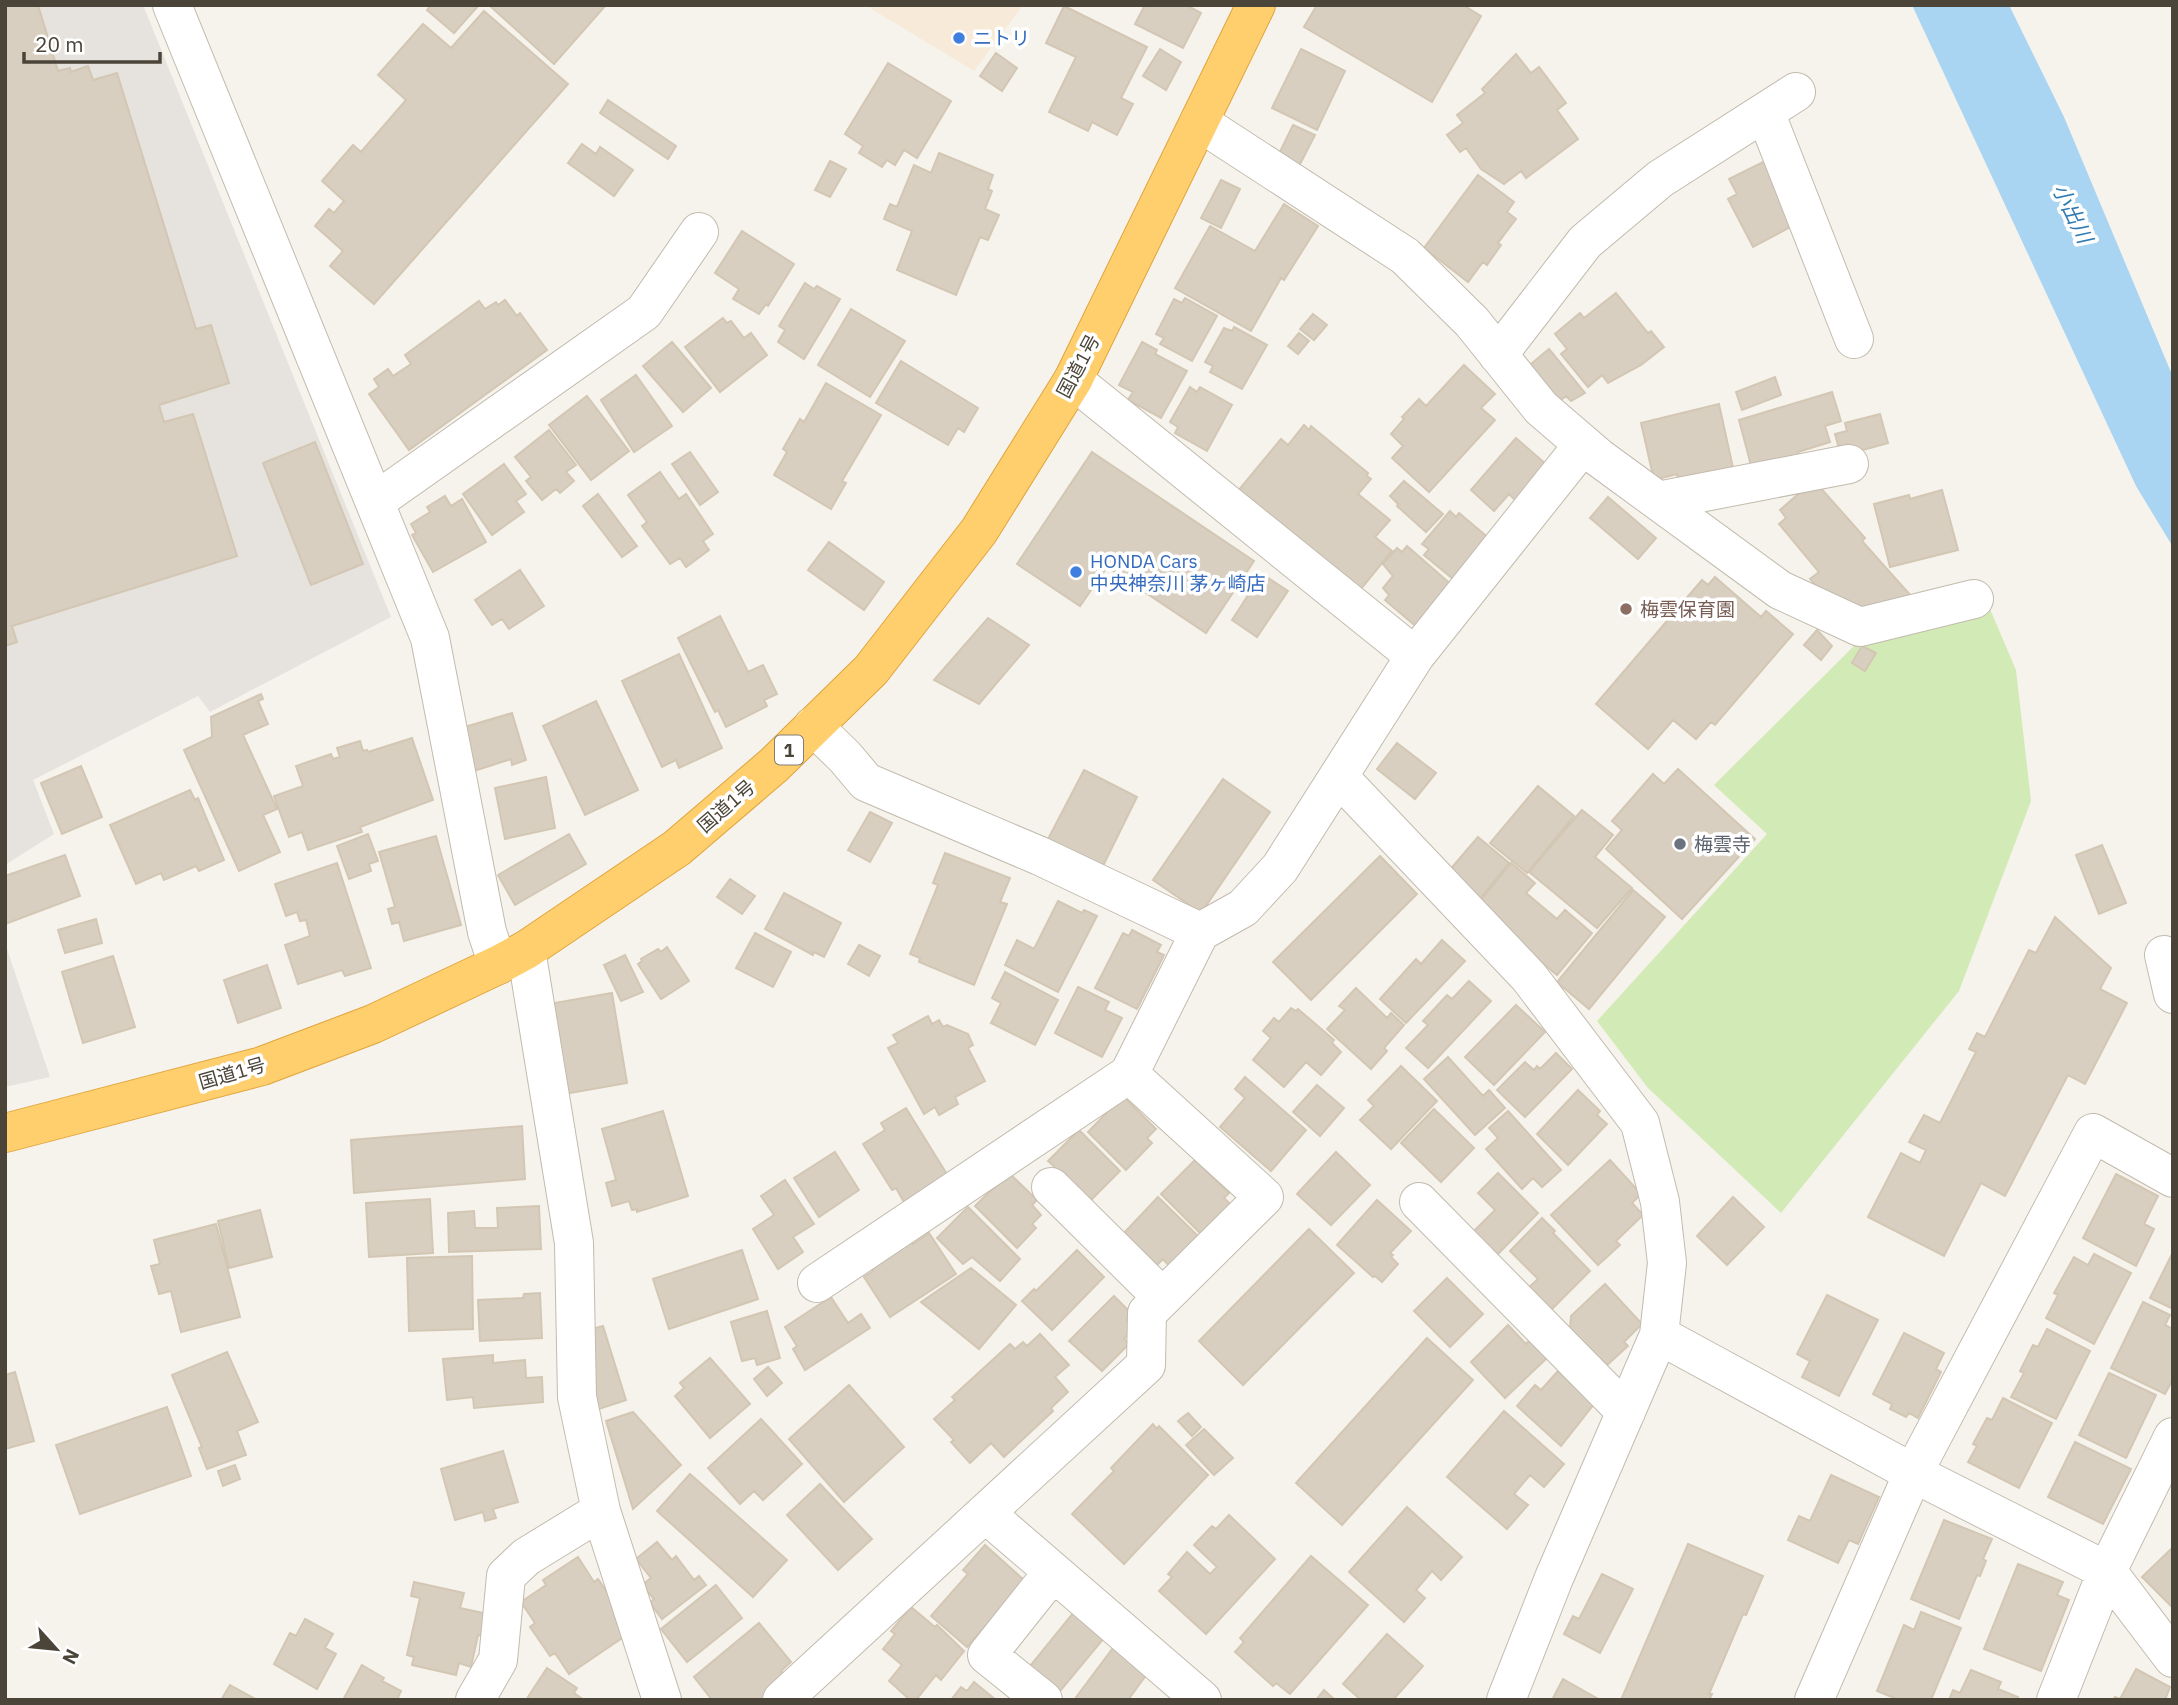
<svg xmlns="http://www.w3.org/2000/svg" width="2178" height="1705" font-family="'IBM Plex Sans','Noto Sans JP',sans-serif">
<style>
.commercial{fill:#f7ead8}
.industrial{fill:#e6e2dd}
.green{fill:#d2eab5}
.water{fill:#a9d4f2}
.building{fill:#d8cfc1;stroke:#d3c7b4;stroke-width:2}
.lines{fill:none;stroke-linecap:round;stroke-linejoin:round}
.minor-casing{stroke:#c2bbae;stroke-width:40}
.highway-casing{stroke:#e0a43c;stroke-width:40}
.minor{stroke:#fff;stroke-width:38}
.highway{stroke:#ffcf6e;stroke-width:38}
.shop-dot{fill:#3f7fe0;stroke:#fff;stroke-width:2.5}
.education-dot{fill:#8d6e63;stroke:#fff;stroke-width:2.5}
.worship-dot{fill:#6b7280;stroke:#fff;stroke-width:2.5}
.labels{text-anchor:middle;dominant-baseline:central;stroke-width:7;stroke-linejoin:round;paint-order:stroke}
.shield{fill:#fff;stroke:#817c74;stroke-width:2}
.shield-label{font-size:18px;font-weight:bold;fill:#4b4439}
.shop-label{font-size:19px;fill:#366cbe;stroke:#fff;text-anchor:start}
.street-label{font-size:19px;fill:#4b4439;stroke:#fff}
.education-label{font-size:19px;fill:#785e54;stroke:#fff;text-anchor:start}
.worship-label{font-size:19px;fill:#5b616d;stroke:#fff;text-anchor:start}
.water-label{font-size:21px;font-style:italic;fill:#2e7ab2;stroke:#fff}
</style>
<rect width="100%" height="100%" fill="#f6f3ec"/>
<!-- commercial -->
<path class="commercial" d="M865 5H1023L974 71Z"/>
<!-- industrial -->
<path class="industrial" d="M5 5H143L391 617 210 712 198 696 33 780 54 834 5 865Z
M5 943 50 1077 5 1087Z"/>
<!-- green -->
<path class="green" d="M1990 609 2016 670 2031 801 1959 991 1781 1213 1648 1088 1597 1021 1767 834 1714 785 1860 640Z"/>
<!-- water -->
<path class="water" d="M1912 5H2009L2064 117 2173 377V547L2136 486Z"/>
<!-- building -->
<path class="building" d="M5 5H38L58 71 70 68 71 72 88 66 93 80 117 73 196 329 211 325 229 383 159 405 164 422 193 414 237 556 12 626 17 642 5 646Z
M431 5H479L454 33 427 10Z
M489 5H606L554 64Z
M1145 5H1186L1201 13 1183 48 1135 24Z
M1317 5H1463L1481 16 1432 102 1304 27Z
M1064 6 1147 47 1121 98 1133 104 1117 135 1092 122 1088 131 1049 112 1076 57 1046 43Z
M484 11 568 84 374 304 330 266 343 251 315 226 329 209 334 213 344 201 322 181 353 145 361 152 406 100 378 75 423 24 451 48Z
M1160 49 1181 62 1166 90 1143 76Z
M1301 49 1345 71 1317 130 1272 108Z
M996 53 1017 68 1002 91 980 76Z
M1516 54 1531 73 1539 67 1566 103 1557 110 1578 139 1526 178 1521 171 1504 184 1481 169 1466 148 1460 152 1447 135 1463 123 1457 115 1485 93 1482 89Z
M888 63 951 101 917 158 904 150 895 165 887 160 882 167 859 153 863 146 845 134Z
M608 100 676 146 668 159 600 113Z
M1293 125 1315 135 1297 170 1276 160Z
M582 144 596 154 600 147 633 170 614 196 568 163Z
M939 153 993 175 988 189 992 191 985 209 999 215 988 240 980 237 956 295 897 270 912 231 884 219 890 204 897 207 914 165 931 173Z
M1767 160 1794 225 1753 247 1728 199 1737 194 1729 179Z
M830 161 846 169 830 197 815 190Z
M1478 175 1514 202 1507 212 1516 219 1498 243 1501 245 1487 265 1483 262 1468 282 1424 248Z
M1221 180 1240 189 1221 228 1201 218Z
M1284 204 1318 226 1284 280 1281 278 1251 331 1175 288 1210 226 1255 251Z
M742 231 794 264 768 306 766 304 759 314 733 299 739 289 715 273Z
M805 283 814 289 817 286 840 299 804 359 778 342 785 330 779 326Z
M1616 293 1648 333 1651 331 1664 347 1641 365 1608 383 1602 375 1588 387 1561 354 1567 349 1555 334 1580 313 1584 318Z
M1185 298 1217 316 1192 361 1160 344 1164 338 1156 334 1174 299 1182 303Z
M505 300 517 316 520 313 547 350 409 450 369 394 379 387 374 379 388 369 393 376 411 364 405 355 479 301 485 309 496 302 498 305Z
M851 309 905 341 870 397 818 365Z
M1313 314 1327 325 1314 340 1300 329Z
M723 318 727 323 731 321 744 338 751 333 767 355 720 392 685 347Z
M1234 327 1267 345 1242 389 1210 372 1213 366 1205 362 1224 328 1232 331Z
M1299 333 1309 341 1298 354 1288 346Z
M672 342 711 388 683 412 643 366Z
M1142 342 1157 350 1155 354 1187 371 1161 418 1128 400 1133 392 1119 385Z
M1549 349 1585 393 1571 401 1566 396 1550 409 1520 373Z
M901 361 978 408 964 432 958 428 948 445 876 403Z
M1464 365 1495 394 1481 408 1495 420 1429 492 1392 458 1403 446 1391 434 1404 419 1402 417 1419 399 1426 406Z
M636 375 672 426 634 452 601 400Z
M1775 377 1781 395 1742 410 1736 392Z
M826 383 881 415 842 481 846 483 831 509 774 475 787 452 783 449 800 419 804 422Z
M1190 387 1197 392 1200 387 1232 405 1207 451 1175 433 1178 427 1170 422Z
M1832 392 1841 421 1825 426 1830 442 1798 452 1801 462 1753 473 1739 420Z
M587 396 629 451 591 480 549 425Z
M1719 404 1735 477 1680 489 1677 474 1654 480 1641 423Z
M1880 414 1888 443 1841 456 1835 434 1847 431 1845 423Z
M1304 425 1309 430 1311 426 1368 473 1367 476 1371 479 1358 494 1390 520 1375 537 1392 551 1360 590 1237 492 1281 439 1288 445Z
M549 430 576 465 566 472 574 481 560 493 556 489 542 500 526 481 531 477 515 457Z
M1516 438 1547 465 1516 501 1509 494 1494 511 1471 490Z
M315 442 363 564 311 585 263 463Z
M690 452 718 492 700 505 672 464Z
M1092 452 1254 561 1206 633 1107 567 1080 606 1017 564Z
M504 464 526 494 516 501 524 512 492 535 463 494Z
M660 472 679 499 686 494 713 534 703 541 709 550 686 567 680 558 670 564 642 526 647 522 628 495Z
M1404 481 1443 514 1426 532 1397 506 1398 504 1390 496Z
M1811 483 1819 486 1865 538 1862 541 1912 597 1895 613 1884 601 1863 618 1844 619 1810 579 1819 572 1779 524 1786 518 1780 510Z
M1942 490 1958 550 1890 567 1874 504 1909 495 1910 499Z
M598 494 637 546 622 557 583 506Z
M445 496 451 506 462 499 486 542 433 572 412 535 416 533 411 524 430 512 427 507Z
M1608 497 1656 538 1638 559 1590 518Z
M1450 511 1456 517 1459 513 1492 541 1458 583 1424 555 1429 549 1422 544Z
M829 542 884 582 864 610 808 570Z
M1407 546 1453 586 1418 628 1385 600 1389 595 1383 588 1393 576 1383 564 1397 548 1402 552Z
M520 570 544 606 509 629 502 619 492 625 475 600Z
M1262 574 1288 591 1257 637 1232 620Z
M1715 577 1761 617 1766 611 1793 634 1715 725 1711 722 1696 739 1673 720 1648 749 1596 704 1702 580 1708 585Z
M720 616 748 672 763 665 777 694 764 700 767 706 726 727 718 710 715 712 678 638Z
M988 618 1029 645 979 704 934 680Z
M1817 630 1832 646 1821 660 1804 645Z
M1862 646 1876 653 1865 671 1852 663Z
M679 654 722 748 679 768 676 760 662 767 622 681Z
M261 694 263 699 258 701 268 724 243 735 277 809 263 815 280 852 239 871 184 750 212 737 211 717Z
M596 701 638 790 585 815 543 726Z
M512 713 526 760 512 765 511 759 471 772 458 729Z
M412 738 433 800 360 827 362 832 308 850 302 832 289 837 274 796 303 786 296 766 331 754 333 759 340 757 337 748 360 741 363 751 367 750 368 752Z
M1397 743 1436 773 1415 799 1377 769Z
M81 766 102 817 62 834 41 783Z
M1678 769 1755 839 1682 919 1606 849 1622 830 1612 821 1653 774 1664 784Z
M1084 770 1137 797 1103 866 1048 839Z
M546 777 555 828 505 839 495 788Z
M1223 779 1270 812 1201 913 1153 880Z
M1538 786 1574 816 1527 873 1490 843Z
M190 790 195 800 198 798 224 860 199 871 196 866 164 880 161 873 136 884 110 825Z
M1582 810 1613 835 1595 857 1632 888 1597 928 1529 872Z
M870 812 892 823 870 862 848 850Z
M368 834 378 861 369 864 371 871 349 879 337 846Z
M569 834 586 864 515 905 498 875Z
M436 836 461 925 404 941 399 922 392 924 388 909 395 907 379 852Z
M1478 837 1509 863 1480 899 1448 872Z
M2102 845 2126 903 2099 914 2076 855Z
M945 853 1010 878 1000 902 1007 904 974 985 919 962 920 958 910 954 938 885 933 883Z
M65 855 80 896 5 924V876Z
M1380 856 1417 894 1311 1000 1273 962Z
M337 863 371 968 345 976 342 970 298 984 285 945 310 936 306 920 300 921 297 912 286 916 275 884Z
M1511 863 1535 883 1526 893 1557 919 1565 910 1592 933 1557 975 1494 923 1479 902Z
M730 879 755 896 742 914 717 897Z
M1633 890 1665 917 1589 1009 1557 982Z
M784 893 841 923 824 957 814 952 813 955 765 929Z
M1058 901 1082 913 1084 910 1097 916 1058 992 1005 965 1017 940 1034 949Z
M2055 917 2111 968 2100 989 2127 1003 2085 1084 2068 1075 2005 1196 1981 1183 1944 1256 1868 1217 1901 1153 1920 1163 1926 1150 1909 1142 1924 1115 1940 1123 1976 1052 1969 1049 1977 1033 1985 1037 2029 950 2036 953Z
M96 919 102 943 65 953 58 930Z
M1132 930 1161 945 1157 952 1164 955 1137 1009 1095 988 1123 933 1129 936Z
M755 933 791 952 773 987 736 968Z
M1442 940 1465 961 1406 1023 1380 999 1416 959 1421 964Z
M859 945 880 956 869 976 848 964Z
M667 947 689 981 661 999 638 964 642 961 641 959 658 949 661 952Z
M625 955 643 992 621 1001 604 965Z
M113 956 135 1027 83 1043 62 972Z
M267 965 281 1008 238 1023 224 980Z
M1005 972 1058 1000 1035 1045 991 1023 1001 1003 992 998Z
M1469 981 1491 1001 1428 1068 1406 1048 1428 1025 1423 1021 1447 995 1452 999Z
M1078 987 1109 1002 1105 1010 1122 1018 1102 1057 1055 1033Z
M1356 988 1387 1018 1391 1013 1404 1025 1384 1048 1387 1051 1371 1069 1327 1029 1345 1010 1339 1006Z
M612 993 627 1083 564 1094 549 1004Z
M1516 1005 1545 1032 1494 1085 1465 1057Z
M1291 1008 1296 1011 1298 1009 1334 1040 1332 1043 1341 1052 1321 1075 1306 1062 1284 1087 1253 1060 1271 1038 1263 1031 1274 1018 1279 1022Z
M928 1016 932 1024 939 1020 943 1027 947 1025 968 1034 973 1045 968 1048 985 1081 955 1097 958 1104 939 1115 935 1107 924 1114 888 1048 898 1043 893 1035Z
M1556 1053 1572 1069 1525 1117 1497 1090 1525 1062 1534 1070 1537 1066 1540 1069Z
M1448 1057 1483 1096 1489 1090 1505 1108 1475 1135 1424 1079Z
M1401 1066 1437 1101 1391 1149 1360 1120 1374 1106 1368 1100Z
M1245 1077 1306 1130 1271 1171 1220 1127 1245 1098 1235 1089Z
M1317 1085 1344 1108 1320 1136 1293 1112Z
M1578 1090 1600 1111 1597 1115 1607 1124 1568 1165 1537 1134Z
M1123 1096 1156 1129 1147 1138 1152 1143 1126 1170 1088 1132Z
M906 1108 948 1176 904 1202 896 1188 892 1190 863 1144 885 1130 881 1123Z
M1434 1109 1474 1148 1441 1182 1401 1143Z
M663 1111 688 1196 637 1212V1209L632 1210 629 1201 612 1206 606 1183 616 1180 602 1129Z
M1508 1111 1561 1170 1542 1187 1533 1178 1522 1189 1486 1149 1498 1138 1489 1128Z
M522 1126 525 1179 354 1193 351 1140Z
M1079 1130 1120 1171 1091 1200 1048 1161Z
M835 1152 859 1190 819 1217 794 1178Z
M1336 1152 1370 1185 1331 1225 1297 1194Z
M1195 1160 1229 1193 1224 1198 1232 1206 1203 1236 1161 1194Z
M1610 1160 1641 1194 1632 1203 1643 1215 1616 1241 1620 1245 1598 1265 1551 1215Z
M1009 1173 1037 1200 1032 1205 1041 1215 1032 1224 1036 1228 1017 1248 975 1206Z
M1498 1173 1538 1213 1496 1256 1472 1233 1495 1210 1478 1193Z
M2116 1174 2158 1196 2144 1224 2154 1229 2136 1266 2083 1238Z
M785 1180 814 1224 793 1237 803 1252 778 1269 753 1229 774 1215 761 1196Z
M1158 1197 1200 1238 1171 1268 1163 1259 1157 1265 1124 1233Z
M1733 1197 1764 1227 1727 1265 1697 1236Z
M430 1199 433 1253 369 1257 366 1203Z
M1377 1200 1411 1231 1390 1253 1393 1255 1391 1257 1398 1264 1382 1282 1375 1276 1373 1277 1337 1245Z
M539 1206 541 1249 449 1252 448 1213 474 1211 475 1228H498L497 1208Z
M968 1207 1020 1259 1000 1281 972 1257 963 1264 937 1238Z
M260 1210 272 1257 229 1268 218 1221Z
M1542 1218 1555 1231 1553 1233 1590 1271 1551 1310 1528 1288 1538 1279 1510 1251Z
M216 1224 240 1317 181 1332 171 1291 159 1294 151 1266 160 1264 154 1240Z
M1309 1229 1354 1273 1243 1385 1199 1341Z
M929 1233 956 1274 890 1317 864 1277 873 1271 869 1265 910 1238 913 1244Z
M742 1250 758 1299 669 1329 653 1279Z
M1077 1250 1104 1277 1052 1330 1022 1301 1034 1289 1036 1291Z
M2173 1252V1309L2150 1298Z
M2094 1254 2131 1273 2094 1344 2046 1318 2058 1295 2054 1293 2074 1257 2088 1265Z
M472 1256 473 1329 409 1331 407 1258Z
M971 1268 1016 1305 979 1349 921 1302Z
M1447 1278 1483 1314 1450 1347 1414 1311Z
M1605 1284 1642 1324 1624 1342 1628 1346 1606 1366 1570 1329 1571 1316Z
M540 1293 542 1338 480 1341 478 1300 523 1298 524 1294Z
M1827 1295 1878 1320 1839 1396 1802 1377 1810 1361 1797 1354Z
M1114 1296 1132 1314 1126 1320 1132 1326 1131 1331 1124 1339 1129 1344 1102 1371 1069 1341Z
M831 1297 848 1323 861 1314 870 1328 805 1370 793 1349 797 1346 785 1327Z
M2143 1302 2170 1315 2165 1325 2173 1329V1379L2165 1394 2111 1368Z
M767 1311 780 1358 757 1365 755 1358 742 1361 731 1322Z
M1508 1325 1526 1344 1530 1340 1547 1358 1505 1398 1471 1362Z
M603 1326 626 1400 596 1410 588 1330Z
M2047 1329 2090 1351 2056 1419 2011 1397 2024 1373 2020 1371 2033 1345 2038 1347Z
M1904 1333 1944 1353 1936 1369 1941 1372 1918 1418 1909 1413 1906 1417 1890 1409 1892 1404 1873 1394Z
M1040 1334 1069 1365 1055 1377 1068 1392 1051 1408 1053 1411 1004 1457 991 1443 970 1463 951 1442 954 1440 934 1419 955 1400 952 1397 1010 1344 1015 1349 1023 1342 1027 1346Z
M1427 1338 1473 1380 1342 1525 1296 1483Z
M227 1352 258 1422 237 1431 246 1455 207 1469 199 1448 202 1447 172 1375Z
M493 1355V1363L525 1360 526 1378 542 1377 543 1402 474 1408 473 1397 447 1400 443 1359Z
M710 1358 750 1404 710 1438 675 1396 684 1388 680 1383Z
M768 1367 782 1383 767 1396 754 1379Z
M1558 1371 1594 1404 1561 1446 1517 1406 1535 1385 1541 1390Z
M15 1372 34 1441 5 1449V1375Z
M2109 1373 2156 1395 2126 1458 2079 1435Z
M849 1385 904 1447 844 1502 789 1439Z
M2003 1398 2052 1423 2019 1488 1968 1462 1977 1446 1973 1444 1987 1418 1992 1420Z
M167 1407 191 1476 80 1514 56 1445Z
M1504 1411 1564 1464 1544 1487 1530 1475 1514 1494 1528 1505 1507 1529 1447 1477Z
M633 1412 681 1465 633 1509 606 1421Z
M1188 1413 1201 1427 1192 1436 1178 1421Z
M761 1419 802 1464 763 1500 754 1491 740 1504 708 1468Z
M1153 1424 1157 1429 1159 1426 1208 1475 1124 1564 1072 1514 1114 1471 1111 1468Z
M1204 1429 1233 1458 1214 1475 1186 1445Z
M2075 1442 2131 1469 2103 1524 2048 1497Z
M503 1451 518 1502 493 1509 496 1518 485 1521 483 1512 455 1520 441 1469Z
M235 1465 240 1479 223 1486 218 1471Z
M690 1474 787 1560 753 1597 657 1511Z
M1831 1475 1879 1497 1858 1544 1849 1540 1838 1563 1788 1540 1799 1516 1810 1521Z
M820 1484 872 1539 838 1570 787 1515Z
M1407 1507 1462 1557 1441 1580 1432 1571 1416 1590 1425 1598 1404 1622 1349 1572Z
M1229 1515 1275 1559 1206 1634 1159 1591 1172 1577 1168 1574 1187 1552 1210 1574 1217 1567 1194 1545 1212 1526 1216 1529Z
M1944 1520 1992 1539 1983 1559 1986 1561 1980 1576 1977 1575 1959 1619 1911 1599Z
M657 1542 672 1560 676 1556 694 1580 699 1576 706 1585 662 1619 650 1603 654 1599 642 1585 651 1578 636 1559Z
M1688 1544 1763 1576 1746 1615 1743 1614 1709 1694H1712L1709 1700H1621Z
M985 1545 1025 1581 967 1647 931 1616 968 1574 963 1570Z
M2173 1547V1608L2142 1577Z
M1311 1556 1368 1605 1290 1694 1276 1683 1273 1686 1235 1652 1244 1642 1240 1638Z
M578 1557 594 1582 598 1579 615 1604 625 1636 569 1674 555 1653 550 1656 530 1627 535 1623 521 1602 546 1585 543 1580Z
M2018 1564 2063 1582 2057 1595 2069 1600 2041 1671 1984 1649Z
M1602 1574 1633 1589 1600 1653 1564 1634 1573 1616 1579 1619Z
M414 1582 464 1593 460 1608 488 1614 483 1636 478 1635 471 1667 459 1663 456 1675 412 1665 414 1657 407 1655 420 1598 411 1596Z
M716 1585 742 1618 687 1662 661 1629Z
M911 1607 935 1627 937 1625 964 1651 941 1680 936 1675 916 1700H910L889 1681 902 1665 883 1649 895 1634 891 1631Z
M1074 1612 1105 1637 1060 1691 1030 1666Z
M1921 1612 1961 1628 1931 1700H1899L1877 1691 1904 1625 1914 1630Z
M305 1619 333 1634 325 1648 336 1654 317 1689 274 1664 290 1633 296 1636Z
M759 1623 791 1662 781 1671 787 1678 761 1700H712L694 1677Z
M1387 1634 1423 1666 1393 1700H1361L1343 1684Z
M1113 1648 1147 1674 1128 1700H1074Z
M362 1665 384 1678 382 1681 401 1691 397 1700H343Z
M547 1668 577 1688 574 1693 584 1700H526Z
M2136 1669 2170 1687 2165 1700H2113L2115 1697 2120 1699Z
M1971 1670 2001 1682 1998 1689 2018 1697 2017 1700H1949L1953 1690 1960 1693Z
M1563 1679 1600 1700H1552Z
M974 1682 996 1700H951L961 1687 967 1691Z
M230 1685 257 1700H221Z
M1324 1690 1335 1700H1316Z"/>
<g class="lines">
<!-- minor casing -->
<g class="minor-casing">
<path id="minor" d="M172 5 430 638 487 932 498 965
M1765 112 1854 339
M1199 122 1405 256 1472 322 1541 408 1598 457 1780 590 1860 627 1974 599
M1498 355 1585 242 1660 179 1796 92
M376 501 644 312 699 232
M1658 501 1849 464
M1415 656 1583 445
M813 726 845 757 866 782 1040 856 1200 932
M1339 777 1529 977 1640 1123 1660 1202 1667 1263 1659 1335 1913 1473 2107 1571 2173 1658
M526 950 574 1243 577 1397 601 1511 662 1700
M2164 955 2173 994
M1051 1187 1162 1297
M1419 1202 1626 1412
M817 1283 1129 1074 1200 932 1243 908 1280 868 1415 656 1073 380
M985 1513 1202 1700
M475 1700 498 1660 506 1576 526 1557 601 1511
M782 1700 1146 1365 1147 1313 1264 1197 1129 1074
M1043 1700 987 1655 1053 1572
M1506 1700 1554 1578 1659 1335
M1814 1700 1913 1473 2093 1133 2173 1178
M2056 1700 2107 1571 2173 1437"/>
</g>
<!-- highway casing -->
<g class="highway-casing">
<path id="highway" d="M5 1133 262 1066 373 1024 498 965 526 950 677 848 774 765 871 670 979 531 1073 380 1256 5"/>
</g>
<!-- minor -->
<use href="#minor" class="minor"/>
<!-- highway -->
<use href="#highway" class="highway"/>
</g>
<!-- markers -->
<g class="shop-dot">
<circle cx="959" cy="38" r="7"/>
<circle cx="1076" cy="572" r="7"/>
</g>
<circle class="education-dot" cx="1626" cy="609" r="7"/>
<circle class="worship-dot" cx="1680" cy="844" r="7"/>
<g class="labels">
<!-- shield labels -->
<rect class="shield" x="775" y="735.5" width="28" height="29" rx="5"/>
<g class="shield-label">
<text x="789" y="750">1</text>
</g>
<!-- shop labels -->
<g class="shop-label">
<text x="973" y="38">ニトリ</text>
<text x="1090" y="561">HONDA Cars<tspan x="1090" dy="22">中央神奈川 茅ヶ崎店</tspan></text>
</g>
<!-- street labels -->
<g class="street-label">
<text transform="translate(1078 366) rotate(-62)">国道1号</text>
<text transform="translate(726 806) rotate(-41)">国道1号</text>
<text transform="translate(232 1073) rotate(-16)">国道1号</text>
</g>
<!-- education labels -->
<g class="education-label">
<text x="1640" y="609">梅雲保育園</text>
</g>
<!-- worship labels -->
<g class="worship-label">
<text x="1694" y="844">梅雲寺</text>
</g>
<!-- water labels -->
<g class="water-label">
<text transform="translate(2073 213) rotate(64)">小出川</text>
</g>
</g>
<!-- border -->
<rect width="2178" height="1705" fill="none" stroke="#4b4439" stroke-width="14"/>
<!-- north arrow -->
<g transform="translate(56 1649) rotate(117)" stroke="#ffffff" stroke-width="5" paint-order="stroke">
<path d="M0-5L12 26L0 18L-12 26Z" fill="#4b4439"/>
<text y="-10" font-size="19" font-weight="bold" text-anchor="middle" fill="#4b4439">N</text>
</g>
<!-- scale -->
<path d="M24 52v10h136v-10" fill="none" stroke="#4b4439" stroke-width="3.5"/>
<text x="35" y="52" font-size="21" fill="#4b4439" stroke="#ffffff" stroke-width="5" paint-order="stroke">20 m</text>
</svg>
